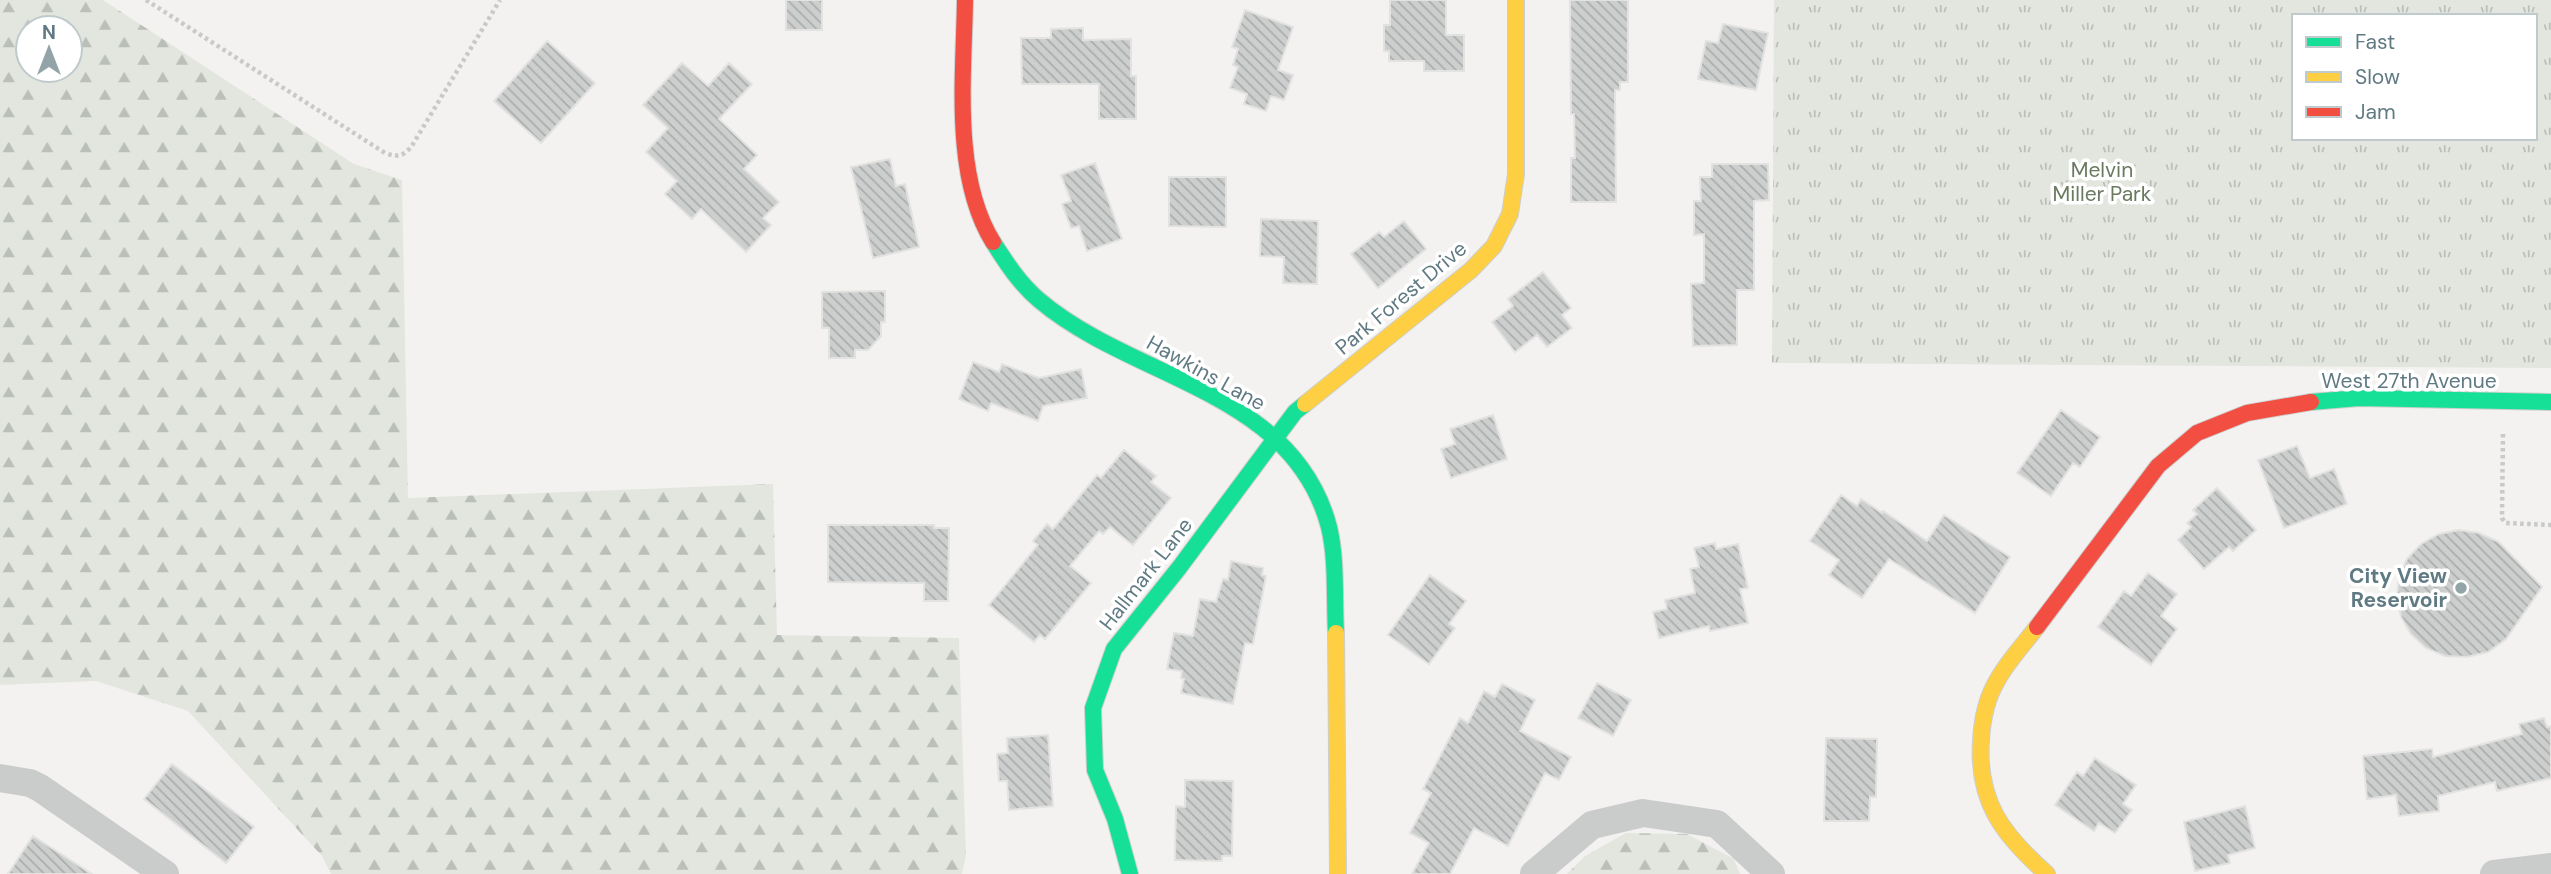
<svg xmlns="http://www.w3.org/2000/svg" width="2551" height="874" font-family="'DM Sans',sans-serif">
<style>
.forest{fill:url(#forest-firs);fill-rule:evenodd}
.park{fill:url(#park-tufts);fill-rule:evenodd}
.building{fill:url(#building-back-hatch);stroke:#e2e2e0;stroke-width:2}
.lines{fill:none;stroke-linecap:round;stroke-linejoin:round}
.fast-casing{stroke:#cccfcf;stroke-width:18}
.slow-casing{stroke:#cccfcf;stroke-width:18}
.jam-casing{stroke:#cccfcf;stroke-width:18}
.path{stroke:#c8c9c9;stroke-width:4.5;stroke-dasharray:3.5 3.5;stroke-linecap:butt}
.street{stroke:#cacccc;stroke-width:28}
.fast{stroke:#16e098;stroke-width:16}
.slow{stroke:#ffcf43;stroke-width:16}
.jam{stroke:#f24e42;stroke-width:16}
.poi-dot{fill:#93a4a9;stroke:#fff;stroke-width:2.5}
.labels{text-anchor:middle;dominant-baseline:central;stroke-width:7;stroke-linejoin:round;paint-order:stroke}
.park-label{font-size:21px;fill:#697a5f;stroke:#fff}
.street-label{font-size:21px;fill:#607a83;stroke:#fff}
.poi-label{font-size:21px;font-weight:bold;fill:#607a83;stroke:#fff;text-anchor:end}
</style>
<defs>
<pattern id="forest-firs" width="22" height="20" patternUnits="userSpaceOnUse" patternTransform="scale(1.75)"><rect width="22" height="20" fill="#e3e6de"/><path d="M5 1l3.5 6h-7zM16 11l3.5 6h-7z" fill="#bbbfb9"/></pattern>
<pattern id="park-tufts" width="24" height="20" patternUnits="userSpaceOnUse" patternTransform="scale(1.75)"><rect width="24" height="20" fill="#e3e6de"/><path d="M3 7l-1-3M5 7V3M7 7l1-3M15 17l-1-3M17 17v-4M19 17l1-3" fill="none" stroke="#bbbfb9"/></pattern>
<pattern id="building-back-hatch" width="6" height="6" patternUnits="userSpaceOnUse" patternTransform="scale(1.75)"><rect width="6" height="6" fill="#cdcfce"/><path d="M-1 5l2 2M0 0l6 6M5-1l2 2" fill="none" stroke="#aaadad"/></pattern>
</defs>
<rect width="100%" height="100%" fill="#f3f2f0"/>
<!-- forest -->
<path class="forest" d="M0 0H103L354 164 402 180 408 498 773 484 777 635 959 638 966 856 962 874H331L322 856 188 711 96 681 0 685ZM28 28H70V70H28Z
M1626 833 1687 834 1734 859 1740 874H1567L1585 856Z"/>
<!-- park -->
<path class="park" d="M1774 0H2551V368L1772 363ZM2294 16H2535V138H2294Z"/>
<!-- building -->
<path class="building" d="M786 0H822V30H786Z
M1390 0H1446V35H1464V71H1424V61H1389V51H1384V25H1390Z
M1570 0H1628V82H1620V90H1615L1616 202H1571V158H1575L1574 114H1571Z
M1245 10 1293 27 1278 70 1293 75 1284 100 1271 96 1266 111 1244 104 1247 94 1230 88 1238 67 1233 65 1238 49 1232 47Z
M1723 24 1768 33 1756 90 1698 79 1706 41 1718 43Z
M1083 28V40L1131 39V76H1136V119H1099V84H1022L1021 38H1051V29Z
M547 41 595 83 541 143 494 101Z
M682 63 708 86 729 63 752 84 719 119 757 155 744 169 779 202 763 218 771 225 746 252 701 209 692 219 665 194 677 181 646 152 668 128 643 105Z
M890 159 896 186 905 184 919 247 873 258 851 167Z
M1095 163 1122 239 1087 251 1079 226 1071 228 1062 204 1071 201 1061 175Z
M1712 164H1768L1769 200 1754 201V290H1737V345L1693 346 1691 284 1704 283V234L1694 235V201H1701L1700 177H1712Z
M1169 177H1226V227L1169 226Z
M1261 219 1318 221 1317 284 1283 283 1284 257 1260 256Z
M1404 221 1426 249 1378 288 1351 254 1379 232 1384 237Z
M1543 272 1571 308 1562 315 1572 328 1547 347 1537 335 1515 352 1492 322 1513 306 1508 299Z
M885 291V322H881V336L868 350H855V358H829V328H822V292Z
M973 362 999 372 1002 364 1039 378 1081 369 1087 398 1043 406 1038 421 991 403 988 411 959 399Z
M2061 410 2100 437 2080 467 2073 463 2051 496 2017 473Z
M1493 415 1507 459 1451 478 1441 449 1455 444 1450 429Z
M2297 446 2310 478 2334 469 2347 504 2284 528 2258 460Z
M1124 450 1156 476 1151 482 1171 498 1133 545 1110 527 1103 534 1099 531 1070 566 1091 583 1045 639 1040 635 1034 642 989 605 1038 545 1033 541 1047 524 1053 529 1097 475 1101 478Z
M2217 488 2256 530 2233 551 2229 547 2204 569 2178 540 2191 527 2187 523 2197 514 2193 510Z
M1841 495 1857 506 1861 499 1882 513 1883 511 1927 541 1944 515 2010 557 1975 613 1889 559 1862 598 1829 575 1839 560 1810 541Z
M828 525H934V528H949L948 601H924V583L828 582Z
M2459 530 2479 533 2499 542 2542 587 2506 639 2488 652 2467 657 2445 656 2426 648 2411 634 2401 617 2397 597 2399 577 2407 559 2421 544 2439 534Z
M1715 543 1716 549 1738 544 1748 588 1740 589 1748 623 1710 631 1709 626 1659 638 1653 612 1667 609 1665 600 1695 593 1690 569 1699 567 1694 548Z
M1231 561 1263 568 1262 575 1266 576 1253 644 1245 643 1233 704 1181 693 1184 679 1181 678 1182 671 1167 669 1174 633 1193 636 1200 599 1216 602 1223 579 1228 580Z
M2148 573 2177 594 2161 616 2177 629 2151 665 2098 627 2124 591 2131 596Z
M1430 575 1466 601 1449 624 1455 628 1429 664 1388 635Z
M1597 683 1631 700 1613 736 1578 718Z
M1502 684 1535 700 1520 731 1571 757 1559 780 1545 773 1508 846 1474 828 1450 874H1412L1429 843 1410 833 1431 793 1423 789 1460 718 1468 723 1484 691 1495 697Z
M2544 718 2547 727 2551 726V778L2497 791 2495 782 2438 796 2439 811 2399 816 2396 795 2367 799 2363 756 2432 749 2433 757 2522 734 2519 724Z
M1048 735 1053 806 1009 810 1007 781H999L997 754 1008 753 1007 738Z
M1826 738 1877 739 1876 797H1870L1869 821H1824Z
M2095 758 2136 785 2123 804 2132 810 2115 833 2099 823 2094 831 2055 805 2077 772 2083 776Z
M172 764 254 827 226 863 144 799Z
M1185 780 1233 781 1232 856H1222V861L1175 860 1176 806 1185 807Z
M2245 806 2255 848 2228 855 2230 863 2195 871 2184 822Z
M33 836 92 874H8Z"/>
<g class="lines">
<!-- fast casing -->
<g class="fast-casing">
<path id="fast" d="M993 242C1007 264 1020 284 1039 300 1133 380 1293 390 1329 527 1337 560 1334 598 1336 633
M2311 402 2359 398 2551 402
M1130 874 1115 819 1095 770 1093 708 1114 649 1179 568 1295 412 1305 404"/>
</g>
<!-- slow casing -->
<g class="slow-casing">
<path id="slow" d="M1305 404 1471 270 1494 246 1510 214 1516 174V0
M2037 627C2024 644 2008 661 1998 679 1987 697 1982 720 1981 741 1977 802 2003 835 2047 874
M1336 633 1338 874"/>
</g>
<!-- jam casing -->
<g class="jam-casing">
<path id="jam" d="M965 0C964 75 952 176 993 242
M2037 627 2158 466 2197 433 2247 413 2311 402"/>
</g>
<!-- path -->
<path class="path" d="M146 0 385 153C398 158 405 156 413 144L500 0
M2503 434 2502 518 2505 523 2551 525"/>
<!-- street -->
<path class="street" d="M0 778 30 783 40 788 165 874
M1534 874 1592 825 1643 813 1717 824 1771 874
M2494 874 2551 867"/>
<!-- fast -->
<use href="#fast" class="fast"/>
<!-- slow -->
<use href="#slow" class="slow"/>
<!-- jam -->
<use href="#jam" class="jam"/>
</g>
<!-- markers -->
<circle class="poi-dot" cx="2461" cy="588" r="7"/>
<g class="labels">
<!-- park labels -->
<g class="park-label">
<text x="2102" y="170">Melvin<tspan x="2102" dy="24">Miller Park</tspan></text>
</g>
<!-- street labels -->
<g class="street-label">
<text transform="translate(1401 298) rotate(-40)">Park Forest Drive</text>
<text transform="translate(1206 373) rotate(29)">Hawkins Lane</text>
<text x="2409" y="381">West 27th Avenue</text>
<text transform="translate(1146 574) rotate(-52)">Hallmark Lane</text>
</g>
<!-- poi labels -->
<g class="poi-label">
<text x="2447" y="576">City View<tspan x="2447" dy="24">Reservoir</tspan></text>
</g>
</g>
<!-- legend -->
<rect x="2292" y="14" width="245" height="126" fill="#ffffff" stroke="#bfcacd" stroke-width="2"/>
<rect x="2306" y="37" width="35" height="10" fill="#16e098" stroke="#bfcacd" stroke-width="2"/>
<text x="2355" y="49" font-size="21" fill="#607a83">Fast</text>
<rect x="2306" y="72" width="35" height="10" fill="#ffcf43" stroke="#bfcacd" stroke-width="2"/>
<text x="2355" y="84" font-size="21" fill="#607a83">Slow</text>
<rect x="2306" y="107" width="35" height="10" fill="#f24e42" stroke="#bfcacd" stroke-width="2"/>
<text x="2355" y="119" font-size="21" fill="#607a83">Jam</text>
<!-- north arrow -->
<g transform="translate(49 49)"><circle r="33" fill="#ffffff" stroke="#bfcacd" stroke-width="2"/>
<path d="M0-5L12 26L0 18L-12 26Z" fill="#93a4a9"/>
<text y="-10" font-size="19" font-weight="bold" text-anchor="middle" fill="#607a83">N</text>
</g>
</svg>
